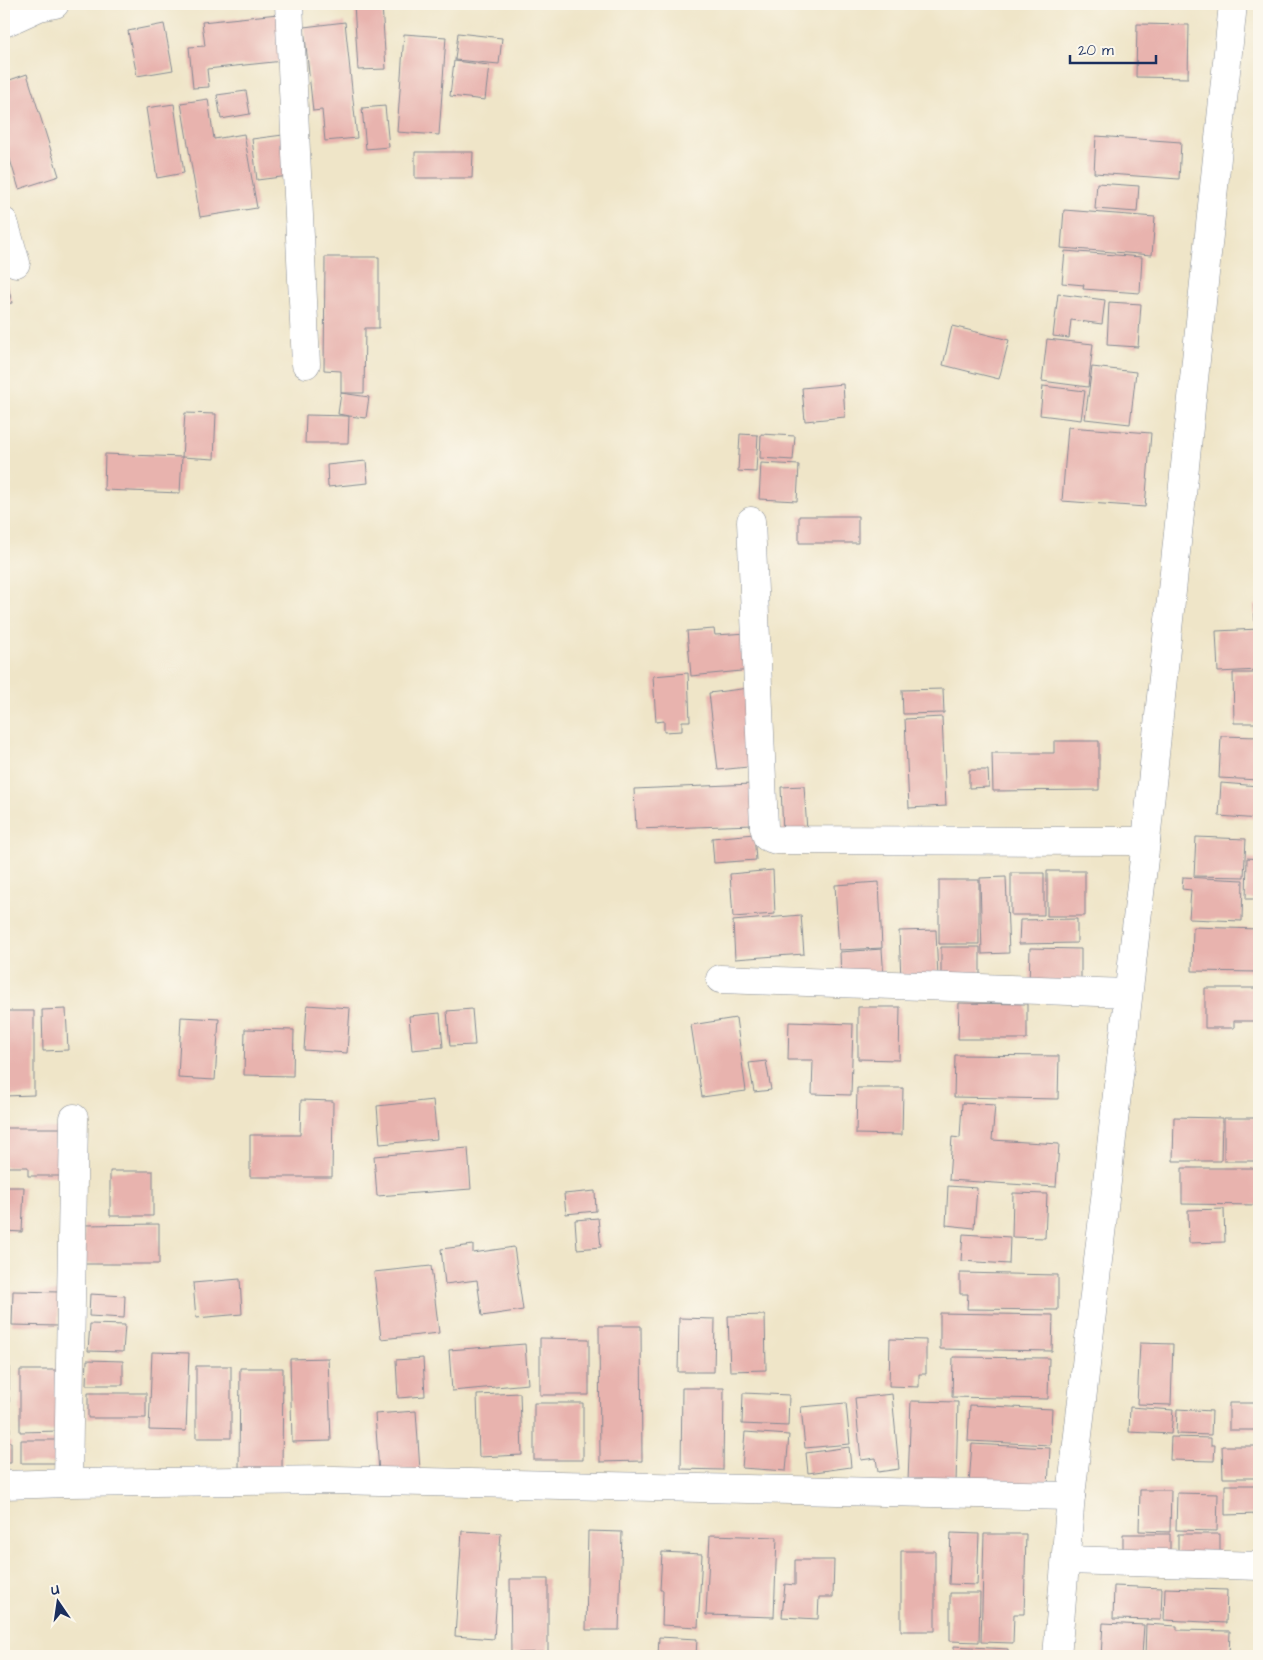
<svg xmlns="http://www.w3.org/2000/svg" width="1263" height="1660" font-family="'Architects Daughter',sans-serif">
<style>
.building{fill:#e8b3ae}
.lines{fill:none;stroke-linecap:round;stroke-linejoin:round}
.minor-casing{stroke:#858a93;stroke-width:29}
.secondary-casing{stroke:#858a93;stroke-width:29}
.minor{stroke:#fff;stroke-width:28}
.secondary{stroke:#fff;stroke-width:28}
</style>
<rect width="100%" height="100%" fill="#fbf7ec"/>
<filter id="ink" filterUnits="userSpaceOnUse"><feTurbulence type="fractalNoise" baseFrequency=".02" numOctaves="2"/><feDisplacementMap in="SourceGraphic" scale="10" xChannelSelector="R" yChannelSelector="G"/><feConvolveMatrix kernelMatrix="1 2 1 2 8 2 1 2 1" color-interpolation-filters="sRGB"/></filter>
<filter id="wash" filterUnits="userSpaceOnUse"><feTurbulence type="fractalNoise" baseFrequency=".0096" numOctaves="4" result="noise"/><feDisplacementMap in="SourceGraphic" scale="20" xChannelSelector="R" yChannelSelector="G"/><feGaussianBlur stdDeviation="1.12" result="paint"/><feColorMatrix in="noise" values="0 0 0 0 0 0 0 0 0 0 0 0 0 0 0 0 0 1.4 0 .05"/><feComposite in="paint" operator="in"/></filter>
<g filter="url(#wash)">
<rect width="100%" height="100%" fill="#efe5c8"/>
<g id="blocks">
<!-- building -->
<path class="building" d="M354 4H382L386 69 358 70Z
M278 14 283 61 207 69 209 87 193 88 189 47 205 46 202 22Z
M345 22 357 138 325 141 322 110 313 111 304 27Z
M164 24 173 70 137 76 128 31Z
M1137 24 1189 25 1188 78 1136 77Z
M458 33 502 38 499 64 455 60Z
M404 34 446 37 439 135 397 132Z
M454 61 489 65 485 100 450 96Z
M27 74 59 176 19 189 4 140V82Z
M246 91 250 114 221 119 217 95Z
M208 99 214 139 244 134 257 208 200 217 181 103Z
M174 104 184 173 157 178 146 108Z
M385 106 389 147 366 149 362 108Z
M283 135 289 176 257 180 252 139Z
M1096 136 1181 142 1179 179 1094 173Z
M415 152H473L472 178H415Z
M1097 183 1139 186 1137 212 1095 209Z
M1064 210 1155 217 1152 255 1061 248Z
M1065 251 1142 257 1140 293 1083 289 1084 285 1062 283Z
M325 257H379V328H365L364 393H341V371L324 370Z
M4 269 12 303 4 304Z
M1058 294 1105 300 1102 324 1071 320 1069 338 1053 336Z
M1109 302 1141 304 1138 347 1107 345Z
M952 326 1009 340 999 379 943 365Z
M1047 339 1093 344 1088 387 1042 381Z
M1092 367 1136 372 1130 424 1085 419Z
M843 384 845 417 805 421 802 388Z
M1043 386 1085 391 1081 420 1040 415Z
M341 393 369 397 366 418 349 416 348 443H305L306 415 349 416 338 414Z
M185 413 216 414 214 459 182 457Z
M1068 427 1151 433 1145 507 1062 501Z
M740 434 758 435 756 472 738 471Z
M761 434 795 436 793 460 760 458Z
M105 454 182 457 180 493 104 490Z
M366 461 368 483 328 487 327 465Z
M761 463 799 465 797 501 759 499Z
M799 516H858V543H799Z
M1254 605H1259V624H1255Z
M714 629 715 635 748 633 751 670 691 676 687 631Z
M1259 629V670L1218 672 1216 631Z
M688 673 690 721H682V731L664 732V721L656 722 653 676Z
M1233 673H1259V723H1234Z
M749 688 758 766 718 770 709 693Z
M943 689 944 713 903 714 902 690Z
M942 717 946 806 909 808 905 719Z
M1221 736 1259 737V780L1219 778Z
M1054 741H1099V790L993 791 992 753H1054Z
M969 770H988L989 787 969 788Z
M1221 783 1259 786V819L1219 816Z
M752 784 754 825 636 829 634 789Z
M804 786 807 831 783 833 781 787Z
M754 834 756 860 714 863 712 838Z
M1196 837 1246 839 1244 877 1194 876Z
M1247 858 1259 859V899H1246Z
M773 870 775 914 733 917 730 874Z
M1047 871H1085V916H1047Z
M1011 873H1044V915H1011Z
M1006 877 1009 953 982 954 980 878Z
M1183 877 1243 880 1242 921 1189 919 1191 890 1182 889Z
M939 880H979V944H939Z
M879 882 882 948 839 950 835 885Z
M801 915 804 954 735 959 733 921Z
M1077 919V943L1019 944 1020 920Z
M1193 927 1259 929V972L1192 971Z
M936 930 938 979 901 980 899 931Z
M941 947H980V979L941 978Z
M1030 948 1081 949V986H1029Z
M882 949 884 979 841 981 840 952Z
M1205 988H1259V1021H1234V1028H1205Z
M959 1003 1027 1004V1039H958Z
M307 1005 350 1008 347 1053 304 1050Z
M858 1007H900L899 1060 858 1059Z
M66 1009 68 1050 43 1051 42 1010Z
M472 1009 475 1045 450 1046 447 1011Z
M4 1011H34V1095L4 1096Z
M440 1013 443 1047 412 1050 409 1016Z
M181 1017 219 1019 215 1080 178 1078Z
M736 1018 746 1091 702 1097 691 1025Z
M789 1022 853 1024 851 1095 812 1094 813 1060H788Z
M245 1029 294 1030 293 1076 244 1075Z
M955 1055 1059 1056 1058 1099 954 1097Z
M766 1061 771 1090 754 1092 749 1063Z
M857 1088H903L902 1135 856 1134Z
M301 1100 333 1101 332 1177H250V1135H300Z
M433 1100 437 1139 380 1144 377 1106Z
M962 1103 995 1105 992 1140 1059 1144 1056 1187 949 1180 952 1137 960 1138Z
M1174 1117 1222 1118 1221 1161H1173Z
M1224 1118H1259V1161H1224Z
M4 1128H67L66 1176H28V1167H4Z
M468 1148 471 1189 377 1196 374 1156Z
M1182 1168H1259V1205L1182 1204Z
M110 1171H153V1216H110Z
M948 1186 977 1188 974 1228 946 1225Z
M4 1187H24L22 1232 4 1231Z
M595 1191 596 1211 566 1214 564 1194Z
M1013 1193 1047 1194 1045 1238 1012 1237Z
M1224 1209 1225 1242 1189 1243 1188 1210Z
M598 1218 601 1247 577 1249 575 1220Z
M159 1224V1264H85L84 1225Z
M963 1234 1010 1237 1009 1264 961 1261Z
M473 1245V1253L514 1247 523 1310 482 1316 477 1280 445 1284 441 1249Z
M431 1266 439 1333 381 1339 374 1272Z
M960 1273 1058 1275V1310L967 1309 968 1294H960Z
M240 1279 242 1314 196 1318 193 1283Z
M13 1291 59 1292 58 1326 12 1325Z
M90 1294 125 1296 124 1318 89 1316Z
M940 1313 1053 1315 1052 1351 940 1349Z
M765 1315 766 1370 730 1371 728 1316Z
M679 1318 715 1319 714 1372H678Z
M90 1324 125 1325 123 1352 88 1351Z
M599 1326H641L642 1461 600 1462Z
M540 1338 589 1339V1395H540Z
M890 1339 926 1340V1374H919V1387L889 1386Z
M1140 1343 1173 1344 1171 1405 1137 1404Z
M525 1344 528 1384 452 1391 449 1350Z
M152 1352 189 1353 186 1431 149 1430Z
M953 1357 1049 1358 1048 1399 952 1397Z
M328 1358 331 1441 292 1442 290 1359Z
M423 1358 425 1396 398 1398 396 1360Z
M87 1360 123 1361V1385H86Z
M4 1366H9V1390H4Z
M196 1366H231V1438H196Z
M240 1368H283L282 1469H239Z
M20 1370H60V1431L20 1432Z
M682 1388H724L723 1470 681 1469Z
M88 1393H146V1418H88Z
M520 1393 522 1455 479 1457 477 1395Z
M743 1393 789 1395 788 1426 742 1424Z
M892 1394 899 1469 878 1472 876 1458 861 1460 855 1398Z
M4 1397H9L10 1432H4Z
M911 1401 958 1402 956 1484 908 1482Z
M534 1403H583V1460H534Z
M846 1403 850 1444 805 1448 801 1407Z
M1229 1403H1259V1430H1229Z
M970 1405 1052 1409 1050 1445 968 1441Z
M1130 1407 1173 1410 1171 1434 1129 1432Z
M1177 1409 1212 1411 1211 1435 1176 1434Z
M416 1411 420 1470 379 1473 375 1414Z
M745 1432 789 1435 786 1471 742 1468Z
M1171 1437 1211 1438V1445H1215L1214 1461 1170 1460Z
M21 1440H59V1463H21Z
M4 1442H11V1463H4Z
M972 1444 1050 1448 1048 1488 969 1484Z
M1222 1446H1259V1478H1223Z
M849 1447 851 1467 808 1473 806 1453Z
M1225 1485H1259V1514L1225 1515Z
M1140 1490H1171L1170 1532 1139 1531Z
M1177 1493 1218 1494 1217 1531 1176 1530Z
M462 1531 501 1533 494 1639 455 1636Z
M588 1531 622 1532 619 1630H586Z
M951 1533 979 1534 977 1585 949 1584Z
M984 1534H1026L1024 1614H1014L1013 1643 981 1642Z
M1123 1534H1170V1561H1123Z
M1178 1534H1220V1563H1178Z
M710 1535 777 1537 774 1617 706 1615Z
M901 1551H935V1631H901Z
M662 1552 702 1554 698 1627 662 1625 663 1590H660Z
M795 1560H834L833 1597H819L818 1619 782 1617 785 1584 795 1585Z
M510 1579H548V1652L511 1653Z
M1114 1586 1162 1588 1161 1620 1113 1619Z
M1165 1588 1227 1590 1226 1623 1164 1620Z
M950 1593H980L979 1642 950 1641Z
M1103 1623 1144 1625 1142 1656H1101Z
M1146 1624 1177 1626V1630L1230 1631 1229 1656H1145Z
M659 1637 697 1639 696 1656H658Z
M954 1646 1008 1649V1656H954Z"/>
</g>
</g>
<g filter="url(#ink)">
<use href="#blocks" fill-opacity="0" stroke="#858a93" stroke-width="1"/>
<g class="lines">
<!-- minor casing -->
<g class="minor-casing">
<path id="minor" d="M289 4 306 364
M4 23 39 7 55 4
M4 222 16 263
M751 521 764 827 767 837 776 840 1146 841
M720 979 1128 993
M68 1483 74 1118
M4 1485 68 1483 334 1480 1071 1496
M1067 1560 1259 1566"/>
</g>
<!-- secondary casing -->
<g class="secondary-casing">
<path id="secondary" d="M1057 1656 1071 1496 1146 841 1233 4"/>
</g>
<!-- minor -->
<use href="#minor" class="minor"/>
<!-- secondary -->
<use href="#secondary" class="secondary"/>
</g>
</g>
<!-- margin -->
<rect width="1263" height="1660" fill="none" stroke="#fbf7ec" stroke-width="20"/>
<!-- north arrow -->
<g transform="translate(58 1602) rotate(347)" stroke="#fbf7ec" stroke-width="4" paint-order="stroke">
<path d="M0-4L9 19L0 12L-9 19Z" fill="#1b2f5e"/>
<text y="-8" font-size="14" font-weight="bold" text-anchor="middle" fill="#1b2f5e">U</text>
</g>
<!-- scale -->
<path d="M1070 55v8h86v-8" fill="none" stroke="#1b2f5e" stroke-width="2.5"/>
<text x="1078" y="55" font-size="15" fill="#1b2f5e" stroke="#fbf7ec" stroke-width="4" paint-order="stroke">20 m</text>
</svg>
